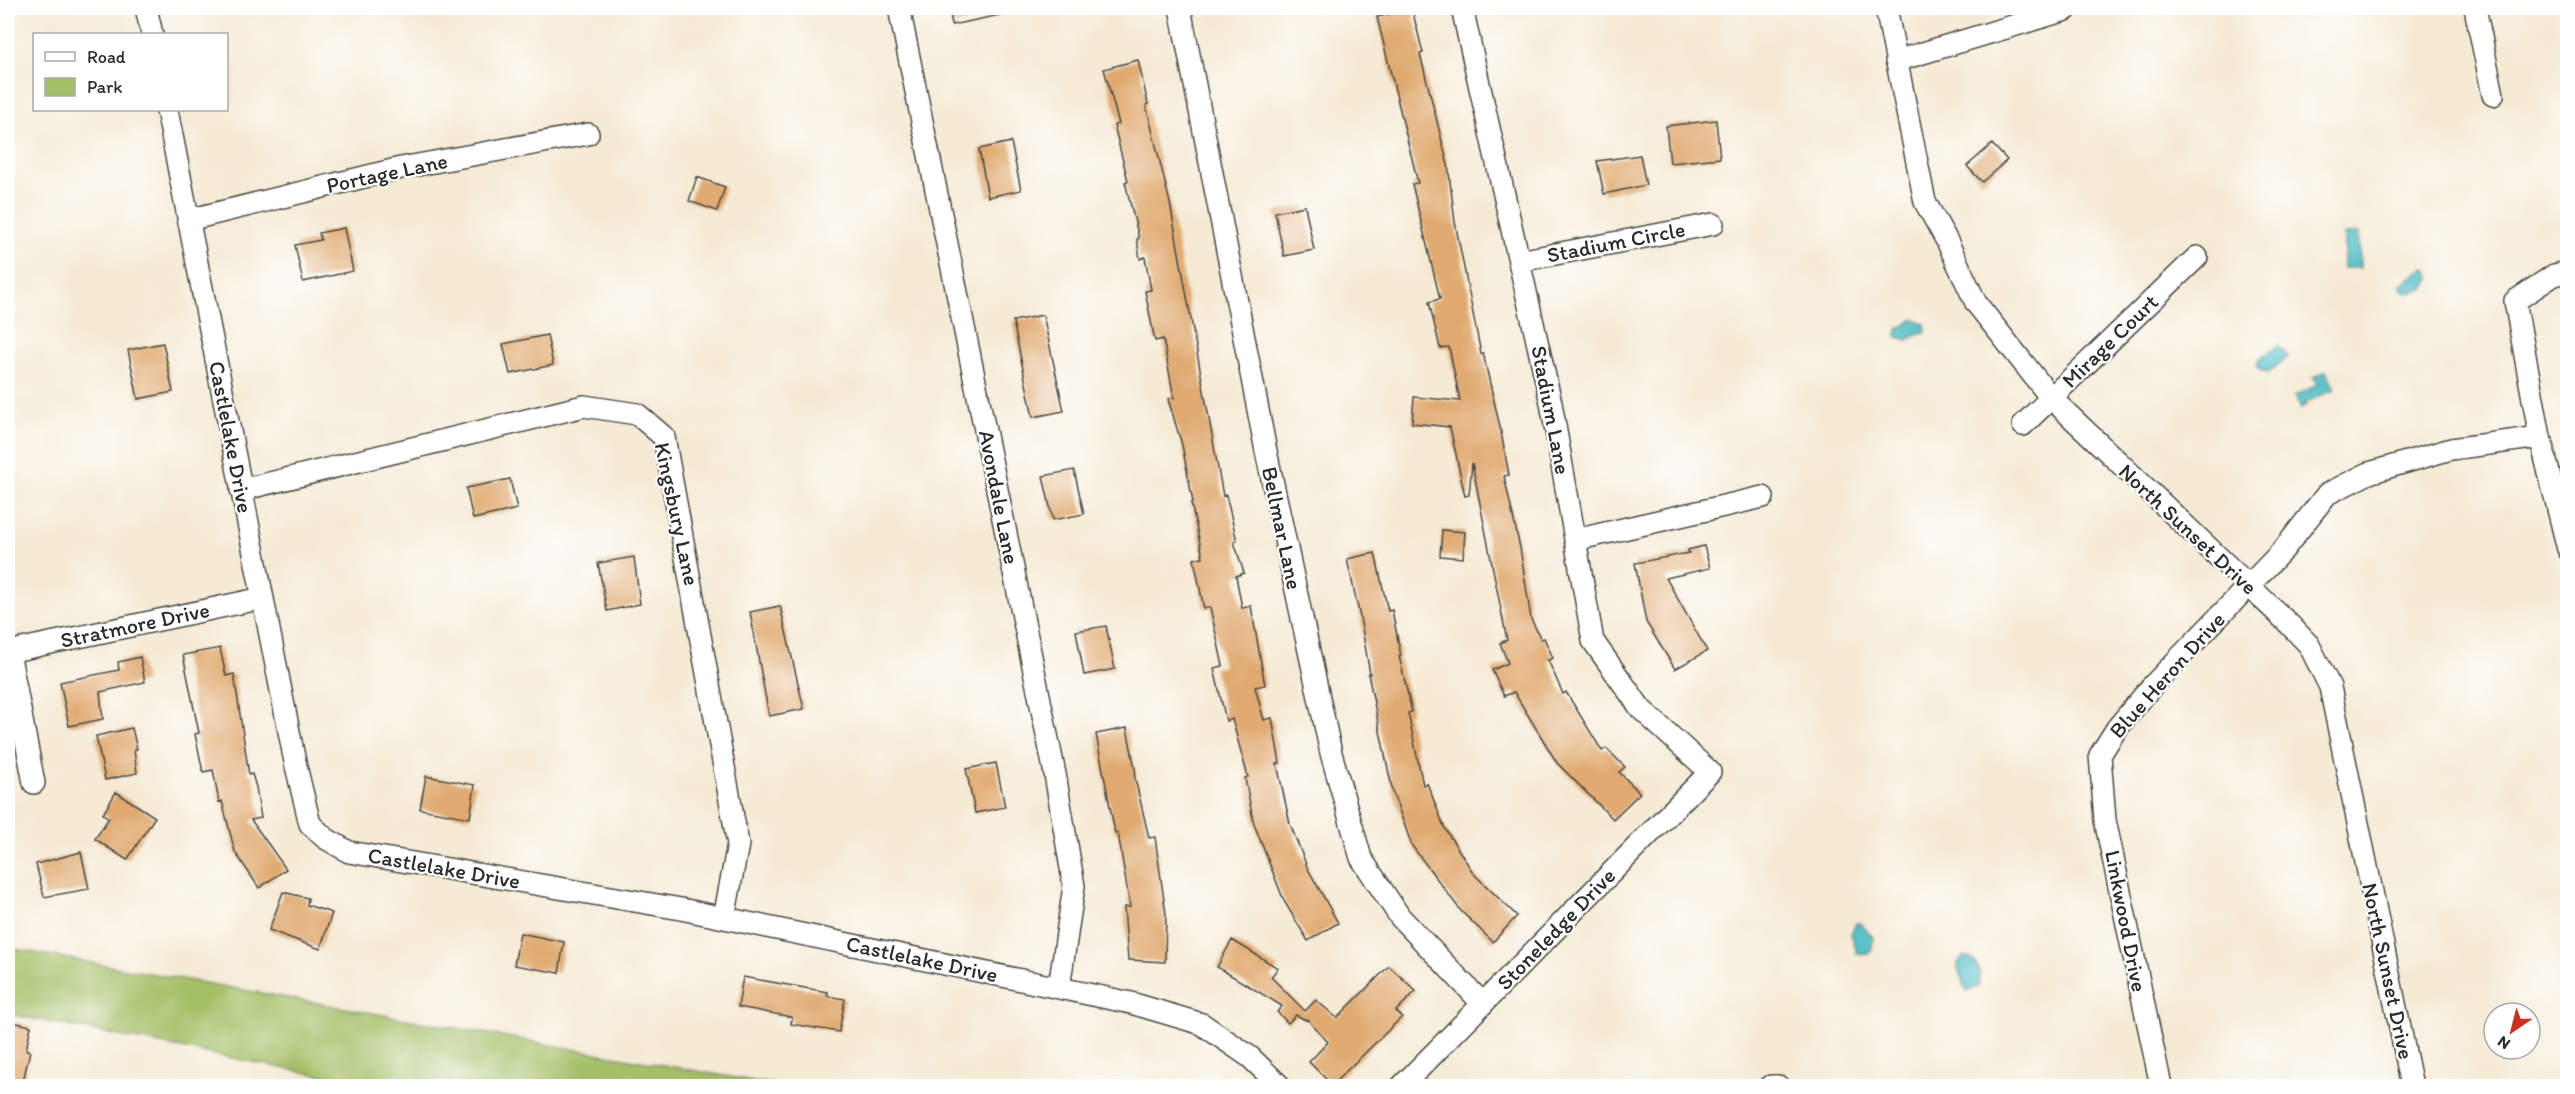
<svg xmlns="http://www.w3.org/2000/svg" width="2575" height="1094" font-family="Itim,sans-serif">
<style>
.green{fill:#a4bf66;stroke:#687548;stroke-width:1.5}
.water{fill:#4cbbc3;stroke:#3c7377;stroke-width:1.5}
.building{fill:#e0aa71}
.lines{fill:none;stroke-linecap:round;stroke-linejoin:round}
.minor-casing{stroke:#494844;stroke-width:24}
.minor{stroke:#fff;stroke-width:21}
.labels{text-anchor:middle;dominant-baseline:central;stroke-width:4.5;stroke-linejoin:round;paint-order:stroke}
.street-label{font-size:22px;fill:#2b2b2b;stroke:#fff}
</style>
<rect width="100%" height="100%" fill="#fff"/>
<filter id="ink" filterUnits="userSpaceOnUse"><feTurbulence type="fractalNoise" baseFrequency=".0167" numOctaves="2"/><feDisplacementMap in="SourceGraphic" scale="12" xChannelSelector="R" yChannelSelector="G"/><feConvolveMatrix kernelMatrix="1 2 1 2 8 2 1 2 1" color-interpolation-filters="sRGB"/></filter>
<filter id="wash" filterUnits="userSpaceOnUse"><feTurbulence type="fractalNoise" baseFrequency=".008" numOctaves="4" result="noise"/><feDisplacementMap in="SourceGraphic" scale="24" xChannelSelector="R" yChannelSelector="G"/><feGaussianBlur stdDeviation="1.35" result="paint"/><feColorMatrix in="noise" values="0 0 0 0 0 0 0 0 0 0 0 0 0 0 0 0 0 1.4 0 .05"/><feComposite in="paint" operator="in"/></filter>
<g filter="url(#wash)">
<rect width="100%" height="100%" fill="#f5ead4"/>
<!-- green -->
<path class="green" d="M8 948 781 1086H375L8 1014Z"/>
<!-- water -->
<path class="water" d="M2359 233 2360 268H2344V234Z
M2425 268 2428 270 2431 279 2426 288 2409 293 2404 292 2400 286 2401 284Z
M1915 319 1925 324 1926 331 1907 340 1897 337 1898 329Z
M2278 345 2288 357 2268 373 2261 371 2257 366 2258 361Z
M2326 371 2335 389 2305 403 2306 406 2301 409 2295 396 2317 385 2313 377Z
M1856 923H1861L1873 938 1872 950 1868 954 1857 953 1851 934Z
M1964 956 1975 961 1980 974 1978 986 1968 991C1962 987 1964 985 1962 979 1958 969 1954 964 1964 956Z"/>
<g id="blocks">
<!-- building -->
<path class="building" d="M949 8H999L1000 15 952 25Z
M1412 9 1423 53 1420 54 1448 165 1455 222 1481 354 1483 353 1500 427 1509 475 1504 476 1520 548 1531 619 1541 639 1544 638 1553 658 1548 660 1563 694 1566 692 1602 751 1606 748 1625 767 1619 772 1640 793 1613 819 1557 763 1514 692 1504 696 1492 670 1508 663 1500 643 1507 640 1472 463 1469 495 1465 496 1450 427 1412 423 1414 397 1460 401 1449 347 1440 348 1429 302 1440 299 1412 184 1418 183 1377 17Z
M1138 60 1148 104 1146 105 1170 203 1223 496 1226 495 1237 541 1234 542 1244 573 1236 576 1242 608 1251 606 1265 685 1255 687 1264 720 1272 718 1280 763 1277 764 1290 824 1308 869 1338 923 1308 941 1284 901 1254 824 1245 778 1248 777 1232 719 1226 721 1214 668 1223 666 1210 607 1204 609 1194 559 1203 557 1191 503 1193 502 1182 445 1168 399 1174 398 1163 339 1155 341 1145 291 1151 290 1145 257 1140 259 1137 239 1139 238 1125 182 1128 181 1114 125 1119 124 1104 69Z
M1716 120 1720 158 1670 163 1666 126Z
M1011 142 1021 190 988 197 979 149Z
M1992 144 2007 160 1982 182 1967 166Z
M1640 155 1646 185 1604 194 1597 161Z
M697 177 725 187 717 211 689 201Z
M1305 206 1314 250 1284 256 1275 212Z
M344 228 353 271 303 282 295 245 321 240 319 233Z
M1043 315 1064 411 1033 417 1013 321Z
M547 335 553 365 510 374 503 344Z
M163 343 173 392 138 399 128 350Z
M1074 470 1084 514 1053 520 1043 476Z
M510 479 517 509 473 519 466 488Z
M1442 530 1465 532 1463 558 1440 556Z
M1704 546 1710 568 1666 578 1707 651 1675 669 1646 622 1635 563 1689 553 1688 550Z
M1375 553 1388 611 1392 610 1401 656H1399L1412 712 1408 713 1423 785 1427 783 1445 829 1474 874 1517 916 1493 942 1461 911 1412 846 1393 793 1368 674H1370L1360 617 1347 559Z
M634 557 640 604 607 611 598 563Z
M780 606 804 709 769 716 750 612Z
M1106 626 1115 669 1084 675 1076 631Z
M220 648 226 676 234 674 249 775 252 774 256 787 261 818 251 820 286 869 259 888 235 852 222 801 219 802 213 770 203 772 195 734 199 733 183 655Z
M140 657 145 682 100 692 103 719 69 726 60 682 119 670 118 662Z
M132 728 137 749 134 750 137 773 105 780 96 736Z
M1127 728 1136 774H1134L1149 838 1155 837 1166 914 1165 962 1128 960 1124 907H1130L1118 833H1115L1096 734Z
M996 763 1005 807 975 813 966 769Z
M426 776 475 785 470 818 420 809Z
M116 792 155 817 127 860 95 839 109 818 103 814Z
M81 852 89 889 44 897 36 864Z
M283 892 308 898 307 905 332 913 320 949 269 930Z
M520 933 564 942 559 973 514 965Z
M1232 940 1278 968 1271 977 1305 1011 1316 1000 1337 1018 1389 966 1416 991 1396 1011 1402 1017 1332 1085 1309 1062 1328 1042 1307 1019 1306 1020 1296 1015 1288 1023 1277 1012 1282 1006 1217 967Z
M743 977 828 992 827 996 845 999 839 1032 791 1024 792 1017 738 1007Z
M8 1021 31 1026 26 1050 30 1051 22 1086H8Z"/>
</g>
</g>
<g filter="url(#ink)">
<use href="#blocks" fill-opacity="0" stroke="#494844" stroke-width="1.5"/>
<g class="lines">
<!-- minor casing -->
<g class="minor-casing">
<path id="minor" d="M146 8 152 34
M899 8 1055 774 1074 886 1059 988
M1180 8 1266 451 1331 753 1361 858 1400 917 1483 1004
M1886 8 1925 202 1947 241 1976 303 2051 398 2290 625 2309 645 2330 687 2412 1086
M2475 8 2493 95
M1896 61 2066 10
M167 110 295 762 310 824 325 838 349 852 681 909 1131 1003 1202 1024 1250 1057 1280 1086
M188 220 401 168 588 134
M1519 261 1713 224
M2568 272 2554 275 2515 301 2540 437 2568 549
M2023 425 2197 257
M241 490 584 406 637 414 664 437 738 844 724 918
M1575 540 1763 497
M8 652 263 598
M9 652 34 783
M1402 1086 1710 772 1641 709 1593 641 1551 403 1462 8
M1771 1086H1778
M2161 1086 2105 820 2100 755 2117 728 2153 685 2284 549 2327 494 2369 473 2451 449 2540 437"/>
</g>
<!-- minor -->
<use href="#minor" class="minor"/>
</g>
</g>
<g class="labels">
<!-- street labels -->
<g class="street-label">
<text transform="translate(387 173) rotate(-12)">Portage Lane</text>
<text transform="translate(1616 242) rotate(-11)">Stadium Circle</text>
<text transform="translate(2110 341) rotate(-44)">Mirage Court</text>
<text transform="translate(1551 410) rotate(79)">Stadium Lane</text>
<text transform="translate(231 437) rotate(79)">Castlelake Drive</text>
<text transform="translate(999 497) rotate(79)">Avondale Lane</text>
<text transform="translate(677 514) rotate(78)">Kingsbury Lane</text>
<text transform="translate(1282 528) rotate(78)">Bellmar Lane</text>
<text transform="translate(2188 529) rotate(43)">North Sunset Drive</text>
<text transform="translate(135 625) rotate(-12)">Stratmore Drive</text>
<text transform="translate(2167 675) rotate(-48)">Blue Heron Drive</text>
<text transform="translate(444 868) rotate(10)">Castlelake Drive</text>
<text transform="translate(2126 921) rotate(79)">Linkwood Drive</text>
<text transform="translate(1556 929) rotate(-46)">Stoneledge Drive</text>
<text transform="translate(922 959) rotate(12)">Castlelake Drive</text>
<text transform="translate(2388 971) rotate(78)">North Sunset Drive</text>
</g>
</g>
<!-- margin -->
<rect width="2575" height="1094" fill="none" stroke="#fff" stroke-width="30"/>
<!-- legend -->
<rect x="33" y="33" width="195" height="78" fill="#ffffff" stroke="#aaaaaa" stroke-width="1.5"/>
<rect x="45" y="52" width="30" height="9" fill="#ffffff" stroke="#aaaaaa" stroke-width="1.5"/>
<text x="87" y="63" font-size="18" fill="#2b2b2b">Road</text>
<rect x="45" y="78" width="30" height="18" fill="#a4bf66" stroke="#aaaaaa" stroke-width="1.5"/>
<text x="87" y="93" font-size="18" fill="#2b2b2b">Park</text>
<!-- north arrow -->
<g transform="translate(2512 1031) rotate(215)"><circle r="28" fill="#ffffff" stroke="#aaaaaa" stroke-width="1.5"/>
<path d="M0-4.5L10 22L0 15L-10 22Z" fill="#c8321e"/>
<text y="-9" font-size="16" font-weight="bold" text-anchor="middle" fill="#2b2b2b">N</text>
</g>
</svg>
